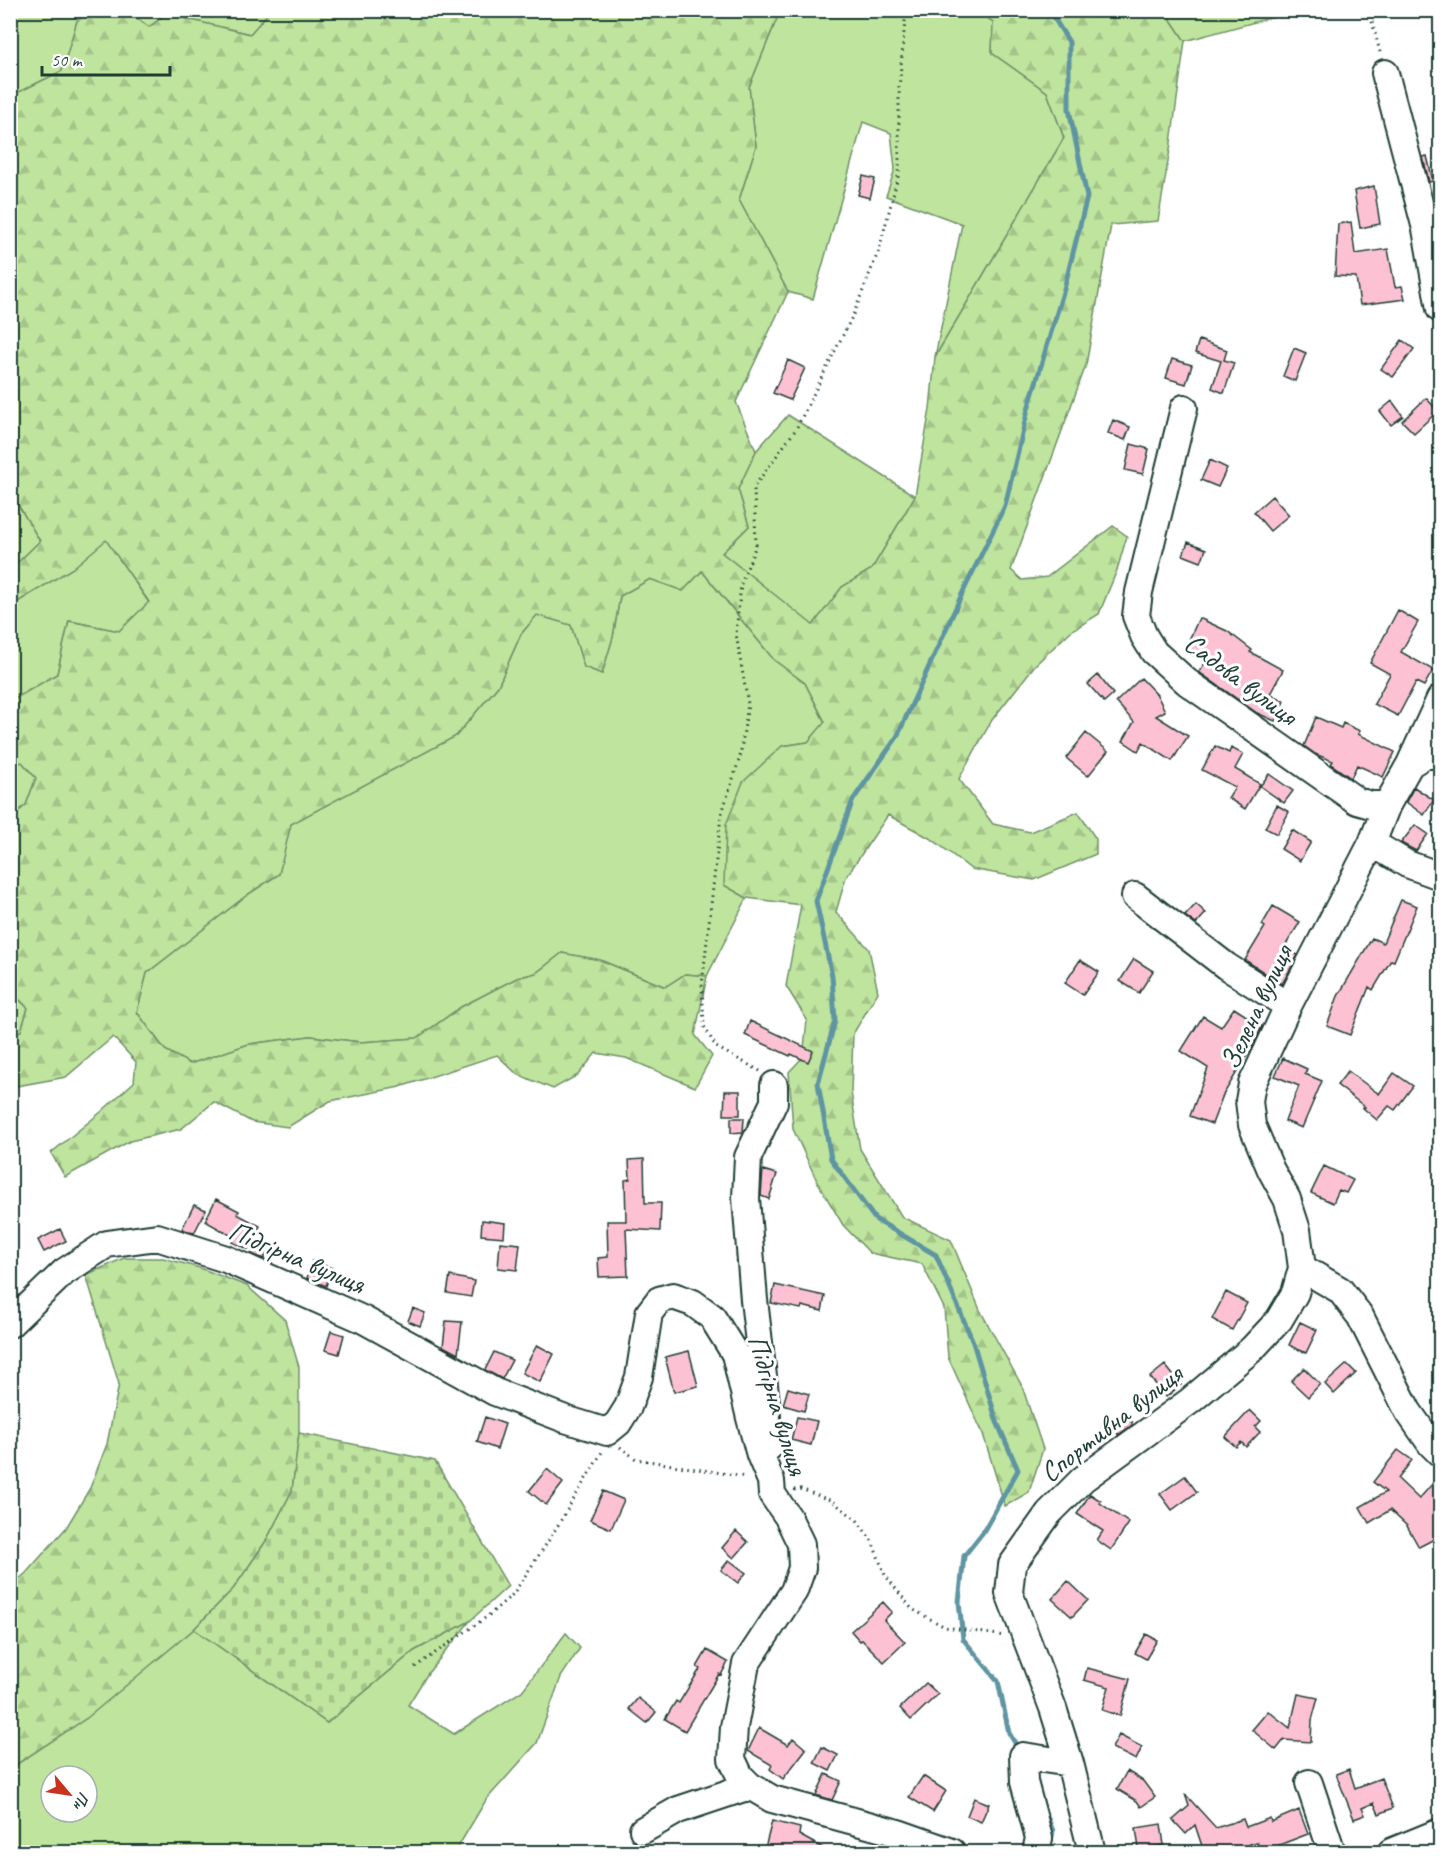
<svg xmlns="http://www.w3.org/2000/svg" width="1451" height="1863" font-family="Caveat,sans-serif">
<style>
.green{fill:#bfe49e;stroke:#6f9069;stroke-width:1.5;fill-rule:evenodd}
.forest{fill:url(#forest-firs);stroke:#6f9069;stroke-width:1.5}
.cemetery{fill:url(#cemetery-stones);stroke:#6f9069;stroke-width:1.5}
.lines{fill:none;stroke-linecap:round;stroke-linejoin:round}
.stream{stroke:#5f95a2;stroke-width:5}
.building{fill:#fcc2d3;stroke:#1f3d34;stroke-width:1.5}
.minor-casing{stroke:#1f3d34;stroke-width:30}
.path{stroke:#1f3d34;stroke-width:3;stroke-dasharray:1.5 4.5;stroke-linecap:butt}
.minor{stroke:#fff;stroke-width:26}
.labels{text-anchor:middle;dominant-baseline:central;stroke-width:6;stroke-linejoin:round;paint-order:stroke}
.street-label{font-size:28px;fill:#1f3d34;stroke:#fff}
</style>
<defs>
<pattern id="forest-firs" width="22" height="20" patternUnits="userSpaceOnUse" patternTransform="scale(1.5)"><rect width="22" height="20" fill="#bfe49e"/><path d="M5 1l3.5 6h-7zM16 11l3.5 6h-7z" fill="#a4c489"/></pattern>
<pattern id="cemetery-stones" width="16" height="16" patternUnits="userSpaceOnUse" patternTransform="scale(1.5)"><rect width="16" height="16" fill="#bfe49e"/><path d="M2 7V4a2 2 0 0 1 4 0v3zM10 15v-3a2 2 0 0 1 4 0v3z" fill="#a4c489"/></pattern>
</defs>
<rect width="100%" height="100%" fill="#fff"/>
<filter id="ink" filterUnits="userSpaceOnUse"><feTurbulence type="fractalNoise" baseFrequency=".0167" numOctaves="2"/><feDisplacementMap in="SourceGraphic" scale="12" xChannelSelector="R" yChannelSelector="G"/><feConvolveMatrix kernelMatrix="1 2 1 2 8 2 1 2 1" color-interpolation-filters="sRGB"/></filter>
<g filter="url(#ink)">
<!-- green -->
<path class="green" d="M11 11H92L77 21 62 71 17 93 11 95Z
M127 11H271L250 34 166 14 149 27Z
M780 11H977L994 22 992 53 1047 92 1064 138 935 357 962 224 886 196 895 169 891 133 863 122 813 299 788 292 739 200 756 146 749 87Z
M1165 11H1296L1185 41Z
M788 415 915 496 872 569 842 587 813 626 722 553 749 526 738 489 756 451Z
M11 493 40 541 11 569Z
M106 539 149 603 119 631 69 621 57 674 11 701V606L73 568Z
M702 571 774 660 805 683 825 723 808 742 782 746 724 885 747 898 707 976 685 974 666 987 600 960 562 953 536 973 517 978 461 1007 417 1038 361 1042 310 1036 249 1044 190 1064 165 1050 137 1012 147 973 247 895 279 874 290 824 456 736 498 686 521 634 537 615 571 625 584 667 602 674 613 637 620 596 650 579 683 591Z
M22 762 36 778 26 805 11 818V765Z
M10 991 28 1008 21 1032 11 1033Z
M470 1621 428 1673 408 1705 454 1734 522 1691 566 1633 580 1648 561 1677 537 1743 486 1800 455 1852H11V1768L87 1717 194 1629 327 1723 414 1651ZM51 1776H87V1812H51Z"/>
<!-- forest -->
<path class="forest" d="M271 10 780 11 749 87 756 146 739 200 788 292 736 402 756 451 738 489 749 526 722 553 813 625 842 587 872 569 915 496 930 409 935 357 1064 138 1047 92 992 53 993 22 977 11H1165L1185 41 1170 150 1158 221 1111 225 1086 365 1011 570 1022 580 1047 577 1113 526 1127 536 1117 570 1099 614 1071 631 1035 665 992 720 959 779 993 824 1030 832 1078 812 1096 839V854L1034 880 971 869 933 840 888 815 846 877 836 912 869 949 878 992 853 1034 851 1092 860 1149 902 1217 951 1240 980 1310 1022 1386 1043 1449 1029 1492 1005 1506 983 1434 948 1357 944 1308 922 1264 870 1253 843 1225 818 1183 793 1129 789 1072 803 1057 807 1020 786 986 801 905 747 898 724 885 726 825 743 782 782 746 808 742 825 722 805 683 774 660 702 571 683 591 650 579 620 596 613 637 602 674 584 667 571 625 537 615 521 634 498 686 456 736 291 824 279 874 247 895 147 973 137 1012 165 1050 190 1064 249 1044 310 1036 361 1042 417 1038 461 1007 517 978 536 973 562 953 600 960 665 987 685 974 707 976 695 1035 712 1056 695 1087 626 1058 596 1053 578 1075 553 1089 517 1074 497 1055 400 1087 330 1101 288 1127 252 1122 214 1102 181 1129 130 1141 65 1177 51 1153 101 1112 134 1082 136 1062 113 1037 66 1077 11 1087V1033L21 1031 28 1008 11 991V818L26 805 36 778 22 762 11 765V701L57 674 69 621 119 631 149 602 106 540 73 568 11 606V569L40 541 11 493V95L17 93 62 71 77 21 92 11H127L149 27 166 14 250 34Z
M124 1258H163L200 1268 247 1286 285 1320 299 1367V1433L292 1491 266 1541 234 1588 194 1629 87 1718 11 1768V1586L26 1573 66 1528 90 1488 107 1444 119 1384 86 1275Z"/>
<!-- cemetery -->
<path class="cemetery" d="M299 1433 435 1461 508 1586 470 1621 414 1651 327 1723 194 1629 234 1588 266 1541 292 1491Z"/>
<g class="lines">
<!-- stream -->
<path class="stream" d="M1020 1751 1009 1733 998 1681 963 1639 959 1602 964 1556 983 1532 1018 1470 997 1422 973 1342 936 1255 875 1219 831 1159 818 1083 835 1021 832 976 816 901 853 800 897 737 962 594 1005 506 1028 409 1064 289 1087 197 1069 109V42L1049 10
M1043 1807 1053 1831 1050 1846"/>
</g>
<!-- building -->
<path class="building" d="M1427 156 1433 181 1429 182 1423 157Z
M863 176 875 179 870 198 858 195Z
M1374 186 1380 224 1360 228 1354 191Z
M1351 222 1355 254 1388 249 1395 287 1402 286 1405 299 1360 305 1356 277 1335 276 1338 224Z
M1199 340 1227 350 1224 360 1234 363 1224 393 1212 388 1221 361 1195 353Z
M1402 340 1414 349 1393 377 1381 369Z
M1294 348 1306 353 1295 381 1283 376Z
M1172 359 1192 365 1186 384 1166 378Z
M788 360 805 368 790 400 773 393Z
M1426 398 1438 411 1414 433 1402 421Z
M1392 401 1403 416 1391 425 1380 411Z
M1113 420 1130 427 1125 440 1108 433Z
M1131 444 1149 449 1143 474 1125 470Z
M1210 460 1227 468 1218 487 1201 480Z
M1272 496 1289 515 1270 531 1254 512Z
M1188 542 1206 549 1201 562 1183 555Z
M1398 610 1418 622 1401 652 1433 670 1424 686 1416 682 1398 716 1374 704 1390 674 1370 663Z
M1199 618 1227 631 1252 650 1250 652 1283 670 1270 694 1284 701 1275 721 1257 713 1199 672 1206 661 1184 651Z
M1098 675 1113 694 1104 702 1088 684Z
M1141 678 1157 695 1165 711 1156 716 1188 736 1172 761 1143 742 1138 751 1123 741 1134 722 1116 702Z
M1316 717 1341 728 1343 723 1360 731 1358 734 1395 752 1383 777 1357 765 1351 778 1331 764 1333 761 1315 754 1304 746Z
M1086 733 1108 751 1088 776 1066 758Z
M1215 746 1229 753 1231 748 1243 754 1235 769 1260 784 1245 809 1228 798 1235 787 1202 770Z
M1269 774 1293 791 1284 803 1260 786Z
M1414 787 1434 800 1424 815 1406 802Z
M1277 805 1289 812 1277 834 1265 828Z
M1415 825 1428 834 1416 851 1401 843Z
M1292 830 1311 842 1300 861 1281 849Z
M1401 900 1417 906 1394 961 1391 960 1373 990 1369 987 1350 1035 1327 1026 1338 996 1372 938 1383 943Z
M1196 904 1206 913 1196 924 1185 916Z
M1273 906 1300 922 1284 948 1298 955 1282 984 1245 960 1265 927 1262 925Z
M1134 959 1153 971 1139 993 1120 981Z
M1080 960 1099 972 1083 995 1065 983Z
M1234 1008 1262 1026 1254 1044 1223 1095 1212 1124 1190 1116 1208 1068 1181 1051 1203 1016 1221 1027Z
M750 1021 813 1051 808 1062 791 1054 790 1056 745 1035Z
M1283 1058 1307 1069 1305 1074 1322 1081 1302 1128 1285 1121 1299 1086 1275 1076Z
M1348 1071 1379 1094 1394 1073 1413 1086 1395 1110 1389 1106 1377 1120 1363 1108 1365 1107 1337 1085Z
M725 1091H740V1115H724Z
M731 1118H744L743 1132 731 1133Z
M644 1159 645 1203H661L660 1231 626 1229 628 1276 599 1277 598 1258 608 1257 607 1221H626L625 1180 630 1179 629 1160Z
M1324 1166 1353 1180 1346 1193 1339 1190 1333 1203 1311 1193Z
M763 1170 777 1174 769 1199 761 1196Z
M216 1199 239 1211 237 1214 260 1226 248 1249 232 1242 234 1237 205 1221Z
M194 1205 206 1210 194 1233 182 1229Z
M482 1220 505 1223 504 1237 481 1235Z
M60 1229 66 1241 44 1252 38 1240Z
M500 1242 520 1244 517 1270 498 1268Z
M257 1245 268 1251 264 1259 252 1254Z
M312 1261 332 1268 326 1286 307 1278Z
M450 1276 474 1281 471 1297 447 1293Z
M775 1285 825 1296 822 1311 802 1306 801 1309 771 1303Z
M1226 1292 1247 1303 1232 1330 1212 1319Z
M413 1308 425 1313 420 1326 408 1321Z
M446 1321 462 1322 458 1354 443 1346Z
M1300 1322 1317 1330 1306 1353 1289 1345Z
M331 1331 344 1335 339 1354 325 1350Z
M537 1345 554 1354 540 1382 522 1373Z
M689 1351 698 1386 674 1392 665 1357Z
M494 1352 512 1360 502 1379 485 1370Z
M1347 1364 1356 1373 1334 1394 1325 1384Z
M1165 1365 1181 1385 1166 1397 1150 1377Z
M1304 1368 1320 1384 1308 1397 1291 1381Z
M788 1388 809 1394 804 1411 783 1405Z
M1250 1410 1261 1421 1255 1427 1260 1432 1246 1447 1241 1442 1236 1447 1225 1437Z
M485 1417 505 1424 497 1449 477 1442Z
M797 1417 817 1421 811 1445 791 1440Z
M1132 1421V1425L1118 1435 1116 1422Z
M1398 1450 1412 1460 1398 1479 1419 1499 1433 1483 1440 1490V1504L1434 1511 1440 1523V1536L1419 1547 1407 1526 1390 1510 1369 1523 1360 1507 1386 1492 1373 1482Z
M547 1469 563 1483 546 1505 529 1491Z
M1185 1476 1197 1492 1172 1510 1160 1494Z
M603 1491 624 1500 611 1529 590 1520Z
M1090 1494 1101 1501 1100 1503 1129 1523 1111 1550 1097 1540 1103 1531 1077 1514Z
M736 1531 748 1542 734 1558 722 1548Z
M729 1560 746 1573 738 1583 721 1570Z
M1068 1581 1088 1600 1072 1617 1052 1599Z
M883 1602 892 1612 884 1620 905 1642 884 1662 862 1640 860 1641 851 1631Z
M1146 1634 1157 1640 1146 1659 1135 1653Z
M707 1650 728 1662 721 1675 719 1674 685 1731 665 1719 676 1701 679 1703 700 1669 697 1667Z
M1087 1668 1130 1679 1120 1716 1102 1710 1109 1687 1084 1680Z
M926 1683 938 1694 911 1720 900 1708Z
M1298 1694 1318 1698 1312 1720 1311 1742 1284 1740 1276 1750 1252 1730 1268 1711 1290 1728Z
M638 1698 656 1712 647 1723 629 1709Z
M759 1728 788 1745 793 1738 806 1749 783 1779 770 1769 772 1765 748 1751Z
M1119 1735 1142 1747 1136 1760 1112 1748Z
M822 1747 838 1755 830 1771 814 1763Z
M1349 1769 1355 1788 1381 1778 1393 1808 1379 1814 1374 1803 1362 1808 1365 1815 1354 1819 1336 1774Z
M1127 1771 1143 1781 1155 1797 1141 1807 1137 1801 1117 1789Z
M826 1774 841 1781 832 1800 816 1795Z
M923 1776 946 1791 933 1812 909 1797Z
M1185 1794 1216 1828 1243 1819 1246 1827 1270 1818 1271 1822 1299 1810 1308 1834 1279 1845 1281 1849 1272 1852H1261L1257 1842 1225 1852H1204L1195 1825 1186 1834 1173 1820 1189 1806Z
M974 1798 989 1804 981 1822 967 1816Z
M772 1821 800 1828 799 1835 830 1852H764Z
M1161 1824 1164 1845 1139 1849 1136 1828Z"/>
<g class="lines">
<!-- minor casing -->
<g class="minor-casing">
<path id="minor" d="M1385 73 1426 229 1440 309
M1184 408 1139 592 1136 616 1144 636 1154 652 1187 682 1357 801 1371 805H1387
M1410 764 1425 755H1440
M1372 843 1407 864 1440 876
M1135 896 1226 966 1288 1006
M1302 1268 1340 1290 1360 1316 1408 1411 1431 1444 1440 1453
M10 1324 64 1272 107 1244 157 1237 226 1259 362 1319 495 1392 565 1419 607 1432 618 1423 628 1407 639 1377 649 1313 659 1300 673 1296 693 1303 712 1317 735 1354 750 1418 760 1455 771 1481 772 1494 788 1517 801 1544 802 1568 794 1591 746 1664 734 1727 732 1759 740 1776 750 1786 772 1799 898 1833 952 1852
M769 1447 766 1402 754 1300 746 1198 748 1157 774 1102V1085
M1309 1783 1332 1852
M643 1830 678 1810 750 1786
M1036 1852 1039 1838 1024 1782 1023 1756 1070 1763
M1092 1852 1070 1763 1053 1708 1009 1593 1012 1565 1049 1513 1083 1479 1190 1401 1252 1349 1279 1320 1295 1293 1302 1268 1297 1230 1287 1199 1271 1170 1252 1125 1249 1101 1252 1084 1288 1006 1372 843 1387 805 1410 764 1440 699
M1391 1852 1440 1832"/>
</g>
<!-- path -->
<path class="path" d="M1369 10 1380 52
M760 1071 716 1047 704 1026 702 985 721 816 740 757 748 704 736 634 741 584 756 545 754 487 796 429 854 313 879 250 899 173V88L906 10
M620 1447 636 1459 746 1477
M794 1490 801 1489 832 1501 857 1520 872 1541 885 1575 912 1609 945 1627 1005 1636
M415 1667 488 1616 513 1594 549 1540 602 1452"/>
<!-- minor -->
<use href="#minor" class="minor"/>
</g>
</g>
<g class="labels">
<!-- street labels -->
<g class="street-label">
<text transform="translate(1241 679) rotate(37)">Садова вулиця</text>
<text transform="translate(1256 1007) rotate(-65)">Зелена вулиця</text>
<text transform="translate(297 1257) rotate(23)">Підгірна вулиця</text>
<text transform="translate(778 1405) rotate(73)">Підгірна вулиця</text>
<text transform="translate(1111 1423) rotate(-38)">Спортивна вулиця</text>
</g>
</g>
<!-- margin -->
<rect width="1451" height="1863" fill="none" stroke="#fff" stroke-width="36"/>
<rect x="18" y="18" width="1415" height="1827" fill="none" stroke="#1f3d34" stroke-width="2" filter="url(#ink)"/>
<!-- north arrow -->
<g transform="translate(69 1794) rotate(119)"><circle r="28" fill="#ffffff" stroke="#a5b1ae" stroke-width="1.5"/>
<path d="M0-4.5L10 22L0 15L-10 22Z" fill="#c8321e"/>
<text y="-9" font-size="16" font-weight="bold" text-anchor="middle" fill="#1f3d34">Пн</text>
</g>
<!-- scale -->
<path d="M42 66v9h128v-9" fill="none" stroke="#1f3d34" stroke-width="3"/>
<text x="51" y="66" font-size="18" fill="#1f3d34" stroke="#ffffff" stroke-width="4.5" paint-order="stroke">50 m</text>
</svg>
